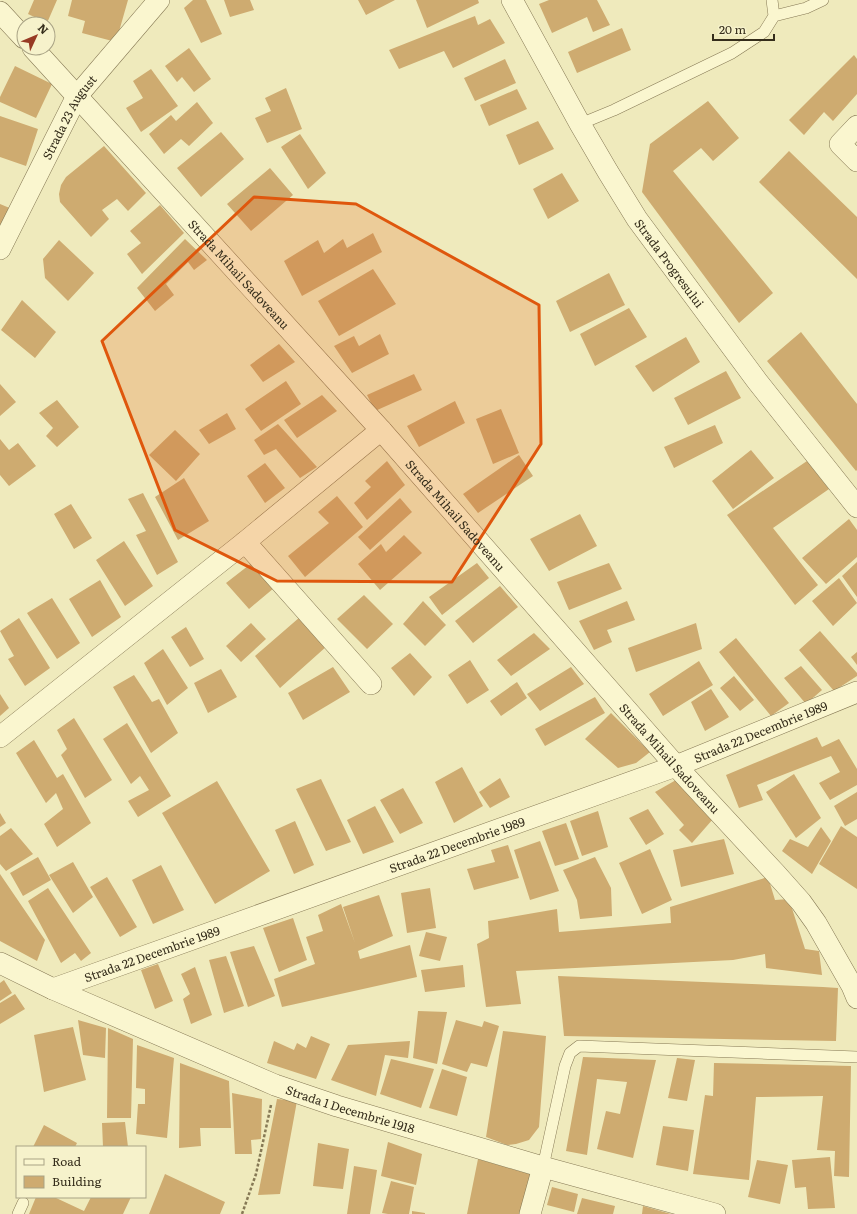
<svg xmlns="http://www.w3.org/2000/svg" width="857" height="1214" font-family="Literata,serif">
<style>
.building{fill:#ceab70}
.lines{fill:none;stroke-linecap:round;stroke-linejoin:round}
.lane-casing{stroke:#867955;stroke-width:12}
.street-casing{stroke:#867955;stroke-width:22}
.path{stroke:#867955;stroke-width:2.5;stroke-dasharray:3 2;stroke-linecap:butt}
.lane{stroke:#faf6cf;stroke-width:11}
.street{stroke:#faf6cf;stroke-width:21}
.marked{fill:#df570d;fill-opacity:0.2;stroke:#df570d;stroke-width:3;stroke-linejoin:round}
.labels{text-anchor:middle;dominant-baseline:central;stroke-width:3;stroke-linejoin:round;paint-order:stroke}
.street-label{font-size:12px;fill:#352d1b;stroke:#f6f2cb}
</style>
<rect width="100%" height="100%" fill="#efeabc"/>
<!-- building -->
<path class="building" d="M34 0H57L47 23 28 14Z
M72 0H128L116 42 82 33 85 21 68 16Z
M193 0H206L222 34 201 43 184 8Z
M224 0H250L254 10 230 17Z
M358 0H395L366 15Z
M416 0H478L479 3 427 28Z
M549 0H597L610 25 593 32 587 17 552 33 539 4Z
M475 16 478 25 490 19 505 43 453 68 444 51 399 69 389 50Z
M622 28 631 50 577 73 568 52Z
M189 48 211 79 194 92 182 77 177 82 165 66Z
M854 55 857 59V94L833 121 824 112 804 135 789 120Z
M505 59 516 83 475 101 464 78Z
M15 66 52 84 36 118 0 102V97Z
M151 69 178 106 141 132 126 108 143 98 133 81Z
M286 88 302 129 267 143 255 118 271 111 265 98Z
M517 89 527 109 489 126 480 105Z
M708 101 739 138 713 161 701 148 673 171 773 293 739 323 642 192 650 144Z
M197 102 213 123 189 146 181 139 164 154 149 134 171 115 176 121Z
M0 116 38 129 26 166 0 157Z
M538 121 554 149 519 165 506 135Z
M221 132 244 159 201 197 177 168Z
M300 134 326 173 308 189 281 147Z
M104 146 146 193 128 211 117 199 102 210 109 219 91 237 60 202 59 194 61 185 66 177Z
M789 151 857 217V279L759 182Z
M270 168 293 195 251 231 227 204Z
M562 173 579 201 548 219 533 189Z
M0 204 12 209 0 230Z
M160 205 184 233 142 274 127 254 141 243 130 231Z
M373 233 382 252 302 296 284 261 318 240 324 253 343 239 347 248Z
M185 239 207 260 194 270 188 262 166 284 174 295 155 311 137 288Z
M59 240 94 273 68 301 45 278 43 259Z
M373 269 396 304 339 336 318 301Z
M609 273 625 305 570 332 556 301Z
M22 300 56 332 35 358 1 330Z
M629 308 647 337 595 366 580 334Z
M801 332 857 404V470L856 471 767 361Z
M380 334 389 354 352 373 334 346 354 336 359 346Z
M686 337 700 362 653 392 635 366Z
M279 344 295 362 263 382 250 365Z
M726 371 741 398 688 425 674 398Z
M414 374 422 390 375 411 367 395Z
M286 381 301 404 261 431 245 409Z
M0 384 16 402 0 416Z
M322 395 337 411 297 438 284 420Z
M57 400 79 427 57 447 46 436 53 428 39 413Z
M455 401 465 423 419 447 407 426Z
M501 409 519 453 493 464 476 419Z
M227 413 236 429 209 444 199 430Z
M278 424 317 467 300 478 276 449 264 455 254 440Z
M715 425 723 443 674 468 664 447Z
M175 430 200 454 176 481 149 455Z
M0 439 9 450 18 443 36 466 9 486 0 475Z
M751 450 774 478 733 509 712 481Z
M519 455 533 476 478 513 463 494Z
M387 461 405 485 367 520 354 503 371 487 365 481Z
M807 461 829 489 773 528 818 585 795 605 727 515Z
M265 463 285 488 265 503 247 476Z
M184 478 209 521 178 540 155 497Z
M143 493 178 562 157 575 136 535 146 531 128 499Z
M337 496 363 527 305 577 288 556 329 523 318 512Z
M400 498 412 512 370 550 358 537Z
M71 504 92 538 74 549 54 514Z
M580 514 597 546 549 571 530 539Z
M849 519 857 530V557L826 584 802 558Z
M404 535 422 553 380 590 358 564 381 544 386 552Z
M124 541 153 586 125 606 96 560Z
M253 562 274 588 249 609 226 583Z
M857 562V597L842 576Z
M477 563 489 578 442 615 429 597Z
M609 563 622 589 569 610 557 582Z
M839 578 857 603 833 626 812 601Z
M100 580 121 617 92 637 69 599Z
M500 586 518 607 473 643 455 621Z
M364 595 393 624 367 649 337 619Z
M52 598 80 643 57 659 27 613Z
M423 601 446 625 425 646 403 624Z
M627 601 635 620 607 630 612 642 594 650 579 621Z
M300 617 327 646 280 688 255 656Z
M19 618 50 668 25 686 8 659 14 656 0 631Z
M251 623 266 639 241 662 226 646Z
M696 623 702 649 636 672 628 648Z
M186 627 204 659 190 667 171 637Z
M820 631 857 673V676L834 691 799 650Z
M534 633 550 649 511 676 497 660Z
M736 638 789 703 771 716 719 652Z
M163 649 188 688 167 705 144 663Z
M857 652V665L851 657Z
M410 653 432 677 414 696 391 668Z
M470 660 489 690 467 704 448 675Z
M699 661 713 685 663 716 649 694Z
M801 666 822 690 806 704 784 678Z
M333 667 350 692 303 720 288 693Z
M571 667 584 684 540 711 527 694Z
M221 669 237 697 208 713 194 683Z
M134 675 152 702 159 699 178 733 151 753 113 687Z
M734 676 754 700 740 711 720 688Z
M517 682 527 698 501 716 490 701Z
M711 689 729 717 705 731 691 702Z
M0 694 9 708 0 716Z
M595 697 605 713 545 746 535 729Z
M611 713 650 752 636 763 618 768 585 739Z
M74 718 112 780 85 798 61 755 67 749 57 730Z
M127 723 171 796 138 817 128 801 149 790 140 776 131 784 103 739Z
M817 737 822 747 839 739 857 769V785L830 800 819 783 840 772 831 756 757 785 763 800 739 808 726 775Z
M34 740 57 778 63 774 91 823 57 847 44 824 63 809 56 793 46 803 16 753Z
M462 767 483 806 454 823 435 782Z
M794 774 821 818 796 838 766 792Z
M500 778 510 797 490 808 479 792Z
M321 779 351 842 326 851 296 789Z
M676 780 713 819 692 843 679 830 684 825 655 792Z
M217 781 270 871 215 904 162 813Z
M403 788 423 823 400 834 380 800Z
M857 792V819L845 826 834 806Z
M375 806 394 842 363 854 347 820Z
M648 809 664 834 646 845 629 818Z
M598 811 608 847 582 856 570 821Z
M0 813 6 823 0 827Z
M295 821 314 865 294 874 275 830Z
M566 823 579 859 555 866 542 831Z
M841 826 857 837V889L819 864Z
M821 827 831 841 812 874 782 851 790 839 808 847Z
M11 828 33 854 6 871 0 864V836Z
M724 839 734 874 681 887 673 850Z
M540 841 559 891 530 900 514 850Z
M508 845 519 878 474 890 467 869 495 862 491 850Z
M650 849 672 900 642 914 619 863Z
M38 857 51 880 23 896 10 873Z
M595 857 611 888 612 916 580 919 577 900 563 870Z
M73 862 93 897 73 913 49 875Z
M161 865 184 910 153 924 132 880Z
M0 874 45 940 37 961 0 941Z
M107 877 137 927 120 937 90 887Z
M768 877 775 900 789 899 805 949 819 951 822 975 766 968 765 954 733 960 516 971 521 1004 486 1007 477 944 489 938 488 921 557 909 559 932 671 923 670 907Z
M48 888 91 953 81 961 75 953 61 963 28 901Z
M430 888 436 928 407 933 401 893Z
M379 895 393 936 358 951 360 959 410 945 417 977 282 1007 274 979 315 964 306 937 323 931 318 915 341 904 355 943 343 907Z
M293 918 307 960 279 972 263 928Z
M426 932 447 937 440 961 419 956Z
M254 946 275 996 248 1007 230 952Z
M226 956 244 1006 224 1013 209 960Z
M158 964 173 1001 155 1009 141 970Z
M463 965 465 987 425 992 421 970Z
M195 967 212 1015 191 1024 183 999 190 994 181 974Z
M558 976 823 987 838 988 836 1041 564 1036Z
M4 980 12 993 0 1001V983Z
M15 994 25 1009 0 1024V1003Z
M418 1011 447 1012 437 1064 413 1058Z
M78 1020 106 1028 105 1058 83 1055Z
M456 1020 482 1027 484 1021 499 1026 487 1067 471 1063 467 1072 442 1064Z
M73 1027 86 1080 44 1092 34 1035Z
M108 1028 133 1039 131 1118H107Z
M503 1031 546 1036 539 1127 529 1140 516 1144 507 1145 486 1137Z
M311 1036 330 1044 316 1079 267 1063 274 1041 294 1050 297 1043 306 1048Z
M410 1041 408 1058 385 1055 376 1096 331 1080 348 1045Z
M137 1045 174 1058 167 1138 136 1134 138 1104H145V1089L136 1088Z
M583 1057 656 1060 633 1158 597 1149 606 1111 620 1114 627 1082 597 1079 587 1155 566 1151Z
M677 1058 695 1060 687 1101 668 1098Z
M391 1059 434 1069 421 1108 380 1094Z
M180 1063 229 1081 231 1128H200L201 1146 179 1148Z
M714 1063 851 1066 849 1177 834 1176 835 1151 817 1150 823 1096 756 1097 749 1180 693 1174 705 1095 713 1096Z
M442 1069 467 1077 457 1116 429 1108Z
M232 1093 262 1099 261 1139 251 1140 252 1154H235Z
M277 1099 297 1101 280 1194 258 1195Z
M125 1122 128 1147H103L102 1123Z
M44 1125 77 1143 75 1147H33Z
M663 1126 694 1130 688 1171 656 1165Z
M388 1142 422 1154 416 1185 381 1176Z
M318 1143 349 1149 343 1189 313 1186Z
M830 1157 835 1208 808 1209 806 1187 795 1188 792 1160Z
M478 1159 533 1175 523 1214H467Z
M757 1160 788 1165 780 1204 748 1197Z
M354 1166 377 1170 370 1214H347Z
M165 1174 225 1202 220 1214H149Z
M391 1181 414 1187 409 1214H388L382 1213Z
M552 1187 578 1194 574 1212 547 1205Z
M36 1197H54L84 1211 91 1197H131L123 1214H29Z
M582 1198 615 1206 613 1214H577Z
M643 1206 671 1214H642Z
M412 1211 425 1213V1214H412Z"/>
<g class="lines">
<!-- lane casing -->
<g class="lane-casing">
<path id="lane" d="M774 16 806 8 823 0
M580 124 614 110 732 53 764 32 774 16 772 0
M543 1167 565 1066 570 1053 579 1046 857 1057
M18 1214 23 1203"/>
</g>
<!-- street casing -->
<g class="street-casing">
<g id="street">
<path id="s1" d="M512 0 580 124 608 172 637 219 757 381 857 507"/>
<path d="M0 12 24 38"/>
<path id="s2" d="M33 48 381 430 676 766 776 874 801 902 816 923 852 986 857 998"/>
<path d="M857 126 840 144 857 161"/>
<path id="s3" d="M0 249 77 96 159 0"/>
<path d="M245 542 371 684"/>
<path d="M0 737 245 542 381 430"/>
<path id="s4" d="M0 963 53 989 275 1085 337 1106 543 1167 715 1214"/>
<path id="s5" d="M53 989 676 766 857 692"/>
<path d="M530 1214 543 1167"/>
</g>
</g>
<!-- path -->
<path class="path" d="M242 1214 256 1174 271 1105"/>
<!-- lane -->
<use href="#lane" class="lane"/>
<!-- street -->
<use href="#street" class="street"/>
</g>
<!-- marked area -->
<path class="marked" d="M254 197 356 204 539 305 541 444 452 582 277 581 175 530 102 341Z"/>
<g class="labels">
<!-- street labels -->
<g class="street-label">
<text stroke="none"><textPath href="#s3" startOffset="149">Strada 23 August</textPath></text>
<text stroke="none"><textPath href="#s1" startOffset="307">Strada Progresului</textPath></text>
<text stroke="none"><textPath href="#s2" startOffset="306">Strada Mihail Sadoveanu</textPath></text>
<text stroke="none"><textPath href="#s2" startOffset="630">Strada Mihail Sadoveanu</textPath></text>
<text stroke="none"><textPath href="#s5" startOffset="753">Strada 22 Decembrie 1989</textPath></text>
<text stroke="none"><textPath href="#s2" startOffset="954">Strada Mihail Sadoveanu</textPath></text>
<text stroke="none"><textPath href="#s5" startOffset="429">Strada 22 Decembrie 1989</textPath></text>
<text stroke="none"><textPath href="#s5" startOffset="105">Strada 22 Decembrie 1989</textPath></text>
<text stroke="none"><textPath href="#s4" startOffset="380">Strada 1 Decembrie 1918</textPath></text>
</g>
</g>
<!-- legend -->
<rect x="16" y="1146" width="130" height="52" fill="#f6f2cb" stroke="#a9a385"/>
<rect x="24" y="1159" width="20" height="6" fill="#faf6cf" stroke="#a9a385"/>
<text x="52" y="1166" font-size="12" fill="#352d1b">Road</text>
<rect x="24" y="1176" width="20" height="12" fill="#ceab70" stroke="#a9a385"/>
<text x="52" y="1186" font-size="12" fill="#352d1b">Building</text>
<!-- north arrow -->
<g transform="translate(36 36) rotate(46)"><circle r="19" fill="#f6f2cb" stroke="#a9a385"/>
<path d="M0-3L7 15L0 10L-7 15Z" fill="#973a24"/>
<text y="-6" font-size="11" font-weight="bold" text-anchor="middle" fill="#352d1b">N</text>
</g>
<!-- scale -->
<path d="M713 34v6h61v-6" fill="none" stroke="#352d1b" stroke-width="2"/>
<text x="719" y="34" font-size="12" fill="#352d1b" stroke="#f6f2cb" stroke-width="3" paint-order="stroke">20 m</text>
</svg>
